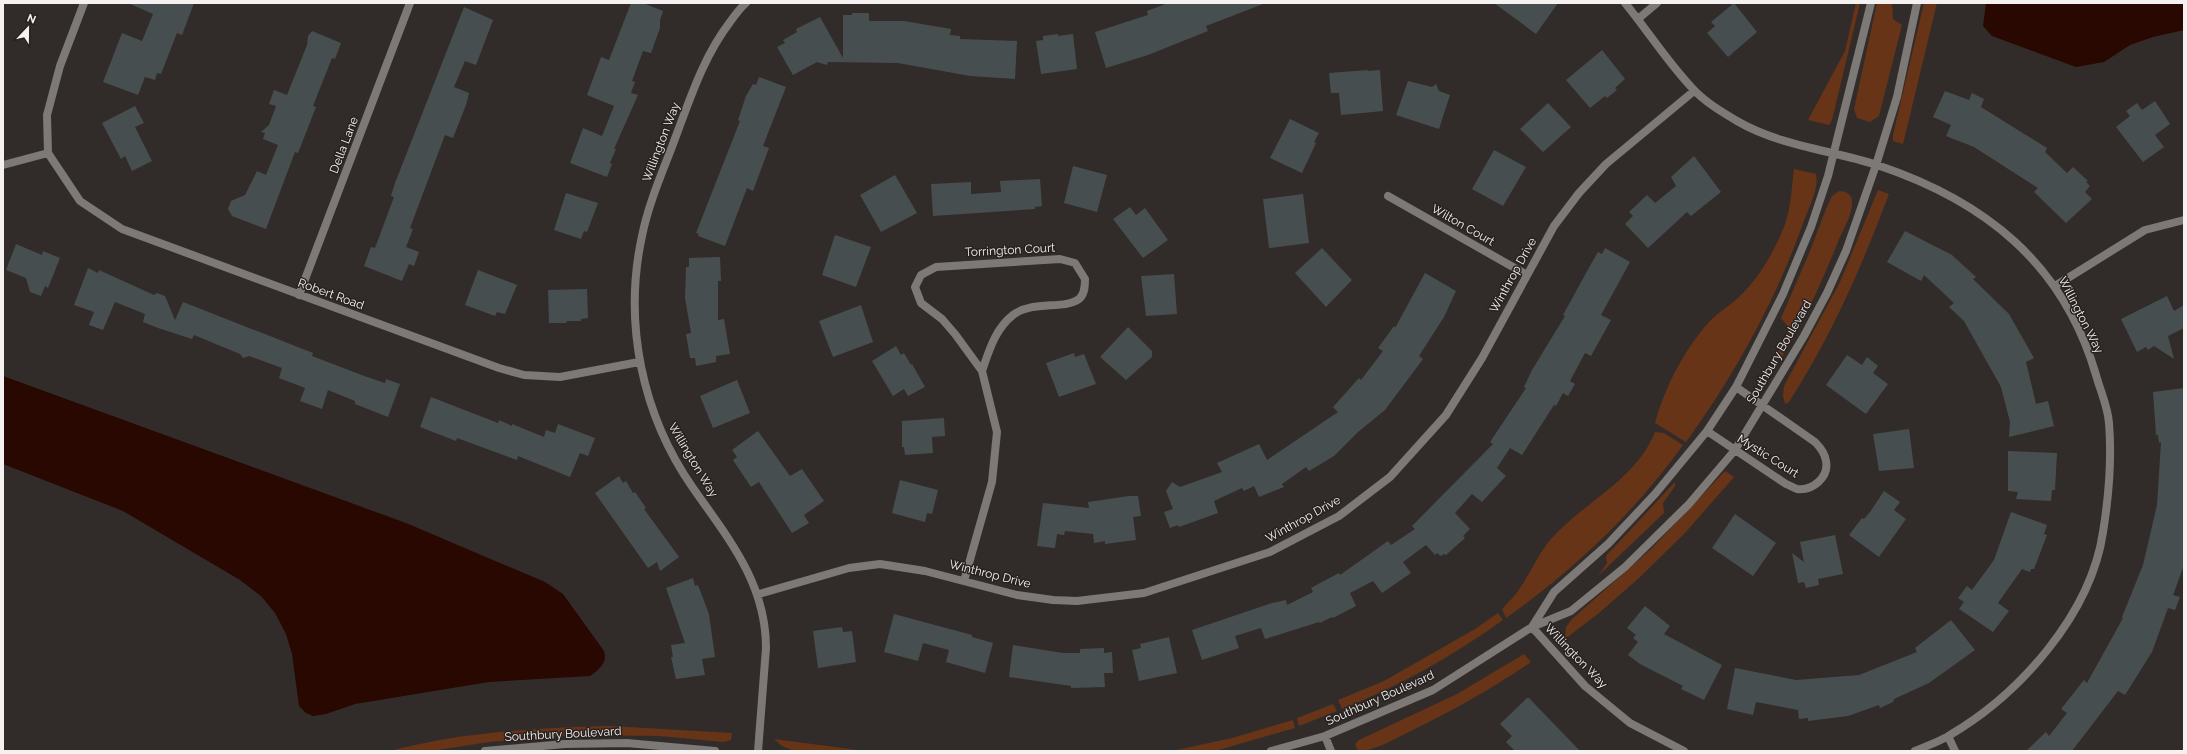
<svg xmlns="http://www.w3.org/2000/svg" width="2187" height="754" font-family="Raleway,sans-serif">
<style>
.green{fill:#683417}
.water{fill:#280800}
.building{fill:#474e4f}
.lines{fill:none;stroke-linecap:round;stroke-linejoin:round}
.minor{stroke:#7c7977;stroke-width:8}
.labels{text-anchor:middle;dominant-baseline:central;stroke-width:3;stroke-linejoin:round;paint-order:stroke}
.street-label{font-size:12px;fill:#f5f1f0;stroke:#272220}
</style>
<rect width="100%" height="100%" fill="#312c29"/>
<!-- green -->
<path class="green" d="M1856 3H1860L1832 120 1829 125 1808 120 1845 51Z
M1877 3H1892L1893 19 1902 25 1879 116 1870 122 1857 118 1854 109Z
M1924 3H1937L1903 144 1893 141V135Z
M1794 169 1816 174C1819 188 1810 205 1805 218 1777 298 1736 373 1686 442L1655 423C1665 387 1684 350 1709 322 1718 312 1730 306 1739 297 1757 280 1771 257 1781 234 1791 214 1791 191 1794 169Z
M1878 190 1889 194C1862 266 1831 337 1789 402L1785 404 1783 396 1784 386 1840 282Z
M1839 191C1845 191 1852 194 1852 201 1853 213 1844 228 1839 239 1823 280 1804 322 1780 360L1778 352 1786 338 1788 327 1781 318 1810 251 1826 209 1832 196Z
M1655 432 1664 433 1683 445C1636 511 1573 571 1506 618L1502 609C1508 602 1515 596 1520 588 1531 572 1538 554 1551 539 1584 502 1636 480 1655 432Z
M1725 471 1734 477 1685 533 1639 578 1599 613 1565 639 1566 627 1572 619 1651 549Z
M1675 482V486L1663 503 1664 513 1598 576 1607 563 1606 556Z
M1498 613 1503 620C1453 656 1399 686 1342 709L1338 700 1384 681 1475 629Z
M1524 654 1531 662C1492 689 1451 711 1409 732 1394 739 1375 751 1358 751L1355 744 1359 740 1457 694Z
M1333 704 1337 711 1299 726 1297 718Z
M1293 720 1295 728 1215 751H1172L1232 738Z
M610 726 732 733 731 740 724 742 660 736 572 735 489 742 431 751H390C462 732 535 728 610 726Z
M774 739 865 751 792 750 782 746Z"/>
<!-- water -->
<path class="water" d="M1986 3H2184V30L2153 37 2130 45 2104 62 2076 67 1992 36 1983 26Z
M3 376 406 523 545 582 563 594 604 651C608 662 599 670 590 676L489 682 355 704 326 714 313 716 306 713 299 706 292 654 286 634 275 613 261 596 240 580 123 511 3 464Z"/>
<!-- building -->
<path class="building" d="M128 3H194L182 35 177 33 161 74 157 73 155 80 145 77 138 95 103 82 122 33 142 41 153 14Z
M631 3H643L663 11 660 20V28L651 53 643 51 632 81 635 82 631 93 638 95 614 149H616L610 163 612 164 607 177 570 163 583 128 602 136 614 106 587 95 601 57 609 60Z
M1168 3H1263V4L1206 26 1208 31 1148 55 1106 68 1095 32 1148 15 1147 11Z
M1494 3H1558L1536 34Z
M1734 3 1757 32 1728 57 1707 33 1715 26 1711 22Z
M464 7 493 20 476 65 465 61 454 87 469 93 466 105 453 138 445 135 410 228 413 229 406 247 419 252 414 266 409 264 402 281 364 266 371 247 375 248 394 197 391 196 395 183Z
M852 13H869V21H904L951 29 950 35 960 36V39L1017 41 1015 79 970 76 898 63 828 62 827 65 817 62 793 75 777 47 785 43 783 40 797 32 796 29 820 17 843 58V15H852Z
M312 31 341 43 335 59 332 58 313 106 316 107 298 153 295 152 266 229 232 216 228 209 231 201 245 195 257 171 266 175 278 145 263 139 265 133 261 132 269 125 276 106 269 104 274 90 287 95 307 45 308 36Z
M1058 34V36L1073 34 1077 69 1041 74 1036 41 1043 40V36Z
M1602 50 1625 79 1615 88 1617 90 1607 98 1605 96 1590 108 1566 80Z
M1368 70V71L1380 70 1383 111 1341 115 1339 93H1331L1329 73Z
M759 77 786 87 763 146 769 148 753 191 747 188 725 246 698 236 699 234 696 233 740 121 738 120 746 96 753 84 756 85Z
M1408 81 1432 87 1436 84 1439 91 1450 95 1439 129 1396 115Z
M1945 91 1969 100 1972 93 1984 99 1981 107 2047 148 2045 152 2067 173 2073 167 2088 181 2086 182 2090 186 2085 192 2092 199 2066 223 2034 192 2038 188 1974 147 1946 136 1951 125 1933 117Z
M2155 101 2170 124 2155 135 2164 147 2143 162 2116 127 2130 116 2126 111 2137 103 2142 110Z
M1548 103 1571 127 1543 152 1520 129Z
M135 106 144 123 135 127 152 161 132 171 125 156 121 159 102 123Z
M1290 119 1319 133 1314 142 1316 143 1302 173 1270 158Z
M1494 150 1526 167 1503 206 1472 189Z
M1694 156 1721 192 1691 216 1687 212 1648 248 1625 224 1633 216 1629 212 1647 195 1655 203 1676 186 1671 177Z
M1073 166 1107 175 1097 212 1064 203Z
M895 175 917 213 881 232 860 195Z
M1040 179 1042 206 1035 207V209L933 216 931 184 971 182V194L1001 192 1000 181Z
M566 193 598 203 587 232 584 231 581 239 554 230Z
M1303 194 1309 243 1269 248 1263 199Z
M1130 207 1136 215 1145 208 1168 240 1143 258 1113 219Z
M1905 231 1952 255 1976 277 1973 279 2009 314 2034 358 2026 362 2036 404 2048 401 2054 426 2009 437 2010 422 2001 387 1964 321 1949 307 1954 303 1924 275 1921 281 1887 262Z
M835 235 871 247 856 287 822 275Z
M16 244 42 255 43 251 60 258 48 288 45 286 41 296 30 292 26 278 6 270Z
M1322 248 1352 280 1326 307 1295 273Z
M1605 248 1630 262 1601 315 1611 320 1591 356 1585 353 1570 381 1575 384 1568 396 1563 393 1556 406 1554 405 1522 455 1510 448 1497 468 1506 476 1482 502 1472 494 1455 513 1470 529 1463 536 1465 538 1446 555 1444 554 1441 556 1437 553 1435 555 1426 545 1403 562 1411 573 1382 593 1373 581 1350 593 1356 606 1333 618 1332 617 1320 623 1319 622 1265 639 1261 628 1235 636 1239 648 1202 660 1192 630 1272 603 1286 600 1287 605 1313 592 1311 588 1320 583 1339 573 1340 575 1388 541 1391 545 1415 529 1412 526 1493 444 1490 442 1526 388 1524 387 1532 370 1565 316 1563 315 1591 264 1598 252 1602 254Z
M720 257 721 281H718V320L724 319 730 354 716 356V362L696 366 695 358H690L686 334 691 333 685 298 686 267H689V258Z
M88 268 98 273 99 270 154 295 157 293 165 296 175 320 183 302 313 353 312 356 367 377 385 383 386 379 400 384 388 417 355 404V401L328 390 322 409 300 401 305 388 279 378 282 368 249 356 243 358 240 354 194 335 192 339 158 328 143 322 145 314 115 302 103 330 89 325 94 312 74 305Z
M478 270 517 285 505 314 497 312 495 316 465 305Z
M1425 273 1456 291 1444 317 1419 356 1423 359 1385 410 1358 432 1334 456 1309 471 1306 467 1282 484 1284 487 1259 497 1254 486 1244 491 1242 488 1214 501 1218 513 1179 527 1178 525 1170 528 1164 512 1173 509 1166 491 1172 482 1180 487 1222 472 1217 463 1259 444 1267 460 1338 412 1333 407 1359 378 1361 380 1383 351 1378 348 1394 326 1395 328Z
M1174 274 1177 314 1146 316 1141 276Z
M587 289 588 318 581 319V321H567L566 323H549L548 290Z
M2167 296 2174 311 2184 305V328L2168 336 2174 359 2154 346 2148 350 2146 347 2137 352 2121 319Z
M861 305 873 342 833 357 819 321Z
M1128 327 1152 351V357L1126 380 1100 357Z
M896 346 901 355 904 353 911 365 912 364 925 387 908 396 904 389 893 396 872 361Z
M1074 353 1075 357 1084 354 1096 384 1059 397 1046 363Z
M1847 355 1862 365 1867 357 1878 366 1873 373 1888 384 1866 414 1826 385Z
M737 380 750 413 713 428 700 396Z
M2184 388V565L2173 595 2180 597 2175 610 2168 608 2152 652 2125 695 2118 691 2072 751H2026L2046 732 2049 736 2067 713 2061 709 2084 680 2087 683 2123 618 2122 617 2143 565 2157 505 2161 442 2159 443 2158 435H2156L2153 392Z
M431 397 498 423 499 420 512 426V424L544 437 546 430 555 433 558 424 595 438 588 456 580 453 570 477 518 456 517 460 457 438 456 441 420 427Z
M944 418 945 436 932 437 933 453 905 455 904 447H902V421Z
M1909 429 1914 468 1879 471 1873 434Z
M758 431 790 476 802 469 824 501 804 515 809 523 792 533 759 482 751 487 733 460 737 457 732 450Z
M2008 451 2057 453 2055 490H2052L2051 501 2016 499 2018 492 2008 491Z
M619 476 623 483 626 481 633 493 635 492 646 508 644 509 679 557 660 571 657 562 648 568 595 493Z
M900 480 938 490 932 514 927 513 925 522 892 513Z
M1884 491 1900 502 1894 510 1906 519 1879 557 1849 535 1862 518 1864 519 1870 512Z
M1129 496H1138L1141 516 1133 517 1136 540 1105 544V541L1094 543 1093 534 1065 531 1064 535 1057 534 1055 548 1037 546 1043 503 1089 508 1088 502Z
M2011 512 2047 525 2044 534 2047 535 2034 569H2031L2030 572 2022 569 1998 603 2009 611 1993 632 1959 609 1964 602 1958 598 1967 586 1972 590 1994 560Z
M1735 514 1776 543 1753 576 1712 548Z
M1835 535 1843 574 1818 579 1819 585 1806 588 1804 582 1798 583 1792 553 1804 562 1800 542Z
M693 578 695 586 698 585 709 614 715 657 702 659 705 675 676 679 671 657H673L671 645 685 643 666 588Z
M1645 606 1670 626 1664 634 1722 665 1704 700 1681 689 1683 686 1640 664 1628 655 1638 642 1633 638 1636 635 1627 628Z
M894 614 972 635V637L993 643 985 673 946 662 949 650 923 643 918 661 884 652Z
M1951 620 1975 650 1929 683 1894 699 1893 702 1880 708 1879 705 1848 716 1808 721V718L1799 719 1798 710 1756 702 1753 715 1727 709 1735 668 1796 680 1859 675 1917 652 1915 648Z
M842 627 843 632 852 631 856 662 818 668 813 631Z
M1169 637 1177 673 1139 681 1132 650 1141 648 1140 644Z
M1013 645 1063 653H1080V649L1104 648V653L1112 652 1113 673H1104L1105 687 1071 688V686L1009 677Z
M1527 698H1529L1580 751H1515L1506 742 1512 736 1500 724Z"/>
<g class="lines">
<!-- minor -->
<path class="minor" d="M84 3 60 66 47 115 48 153 80 201 122 229 499 368 524 375 560 377 639 362
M746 3C740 8 735 15 730 22 704 56 691 96 676 136 664 169 649 201 642 236 623 323 642 415 693 488 728 538 766 583 766 648L758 751
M1625 3C1648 31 1668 63 1693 89 1705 102 1722 112 1737 121 1780 146 1831 150 1877 165 1985 201 2063 263 2096 375 2100 390 2108 407 2109 423 2112 460 2109 495 2103 532 2091 614 2020 694 1950 735 1939 742 1926 746 1915 751
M1638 19 1657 3
M3 165 48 153
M1388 196 1527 275
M2055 286 2145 230 2184 220
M299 295 410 3
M1707 431 1786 484C1789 485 1794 488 1797 489 1813 491 1829 477 1826 461 1825 453 1820 447 1815 442L1736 387
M964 581 992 482 997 432 982 371 955 334 942 319 921 303 915 287 921 275 936 267 1060 259 1075 263 1085 279C1085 285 1085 294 1079 299 1064 310 1033 300 1013 315 995 329 989 351 982 371
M759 594 849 568 880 564 925 571 1017 595 1053 600 1077 601 1144 593 1270 552 1339 516 1390 477 1446 415 1482 358 1554 226 1579 193 1606 164 1694 91
M1532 627 1554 592 1608 544 1655 494 1707 431 1736 387 1783 294 1811 227 1828 176 1871 3
M1532 627 1585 686 1630 723 1684 751
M1325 736 1331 751
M1948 736 1955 751
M485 751 565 744 627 743 715 751
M1271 751 1325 736 1433 690 1532 627 1571 611 1625 567 1689 504 1735 450 1804 336 1827 293 1846 251 1876 165 1897 97 1917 3"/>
</g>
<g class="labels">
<!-- street labels -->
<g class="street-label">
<text transform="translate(661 142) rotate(-69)">Willington Way</text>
<text transform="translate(344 145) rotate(-69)">Della Lane</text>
<text transform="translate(1463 225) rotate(30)">Wilton Court</text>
<text transform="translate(1010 250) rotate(-3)">Torrington Court</text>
<text transform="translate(1513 275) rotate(-61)">Winthrop Drive</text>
<text transform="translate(331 294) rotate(20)">Robert Road</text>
<text transform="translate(2081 315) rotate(63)">Willington Way</text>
<text transform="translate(1779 352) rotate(-60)">Southbury Boulevard</text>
<text transform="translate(1768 456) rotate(32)">Mystic Court</text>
<text transform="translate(693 460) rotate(59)">Willington Way</text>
<text transform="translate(1303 519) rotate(-29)">Winthrop Drive</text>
<text transform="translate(990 574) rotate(14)">Winthrop Drive</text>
<text transform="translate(1576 656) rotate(46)">Willington Way</text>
<text transform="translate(1380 698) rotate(-24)">Southbury Boulevard</text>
<text transform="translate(563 734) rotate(-3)">Southbury Boulevard</text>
</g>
</g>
<!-- border -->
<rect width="2187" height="754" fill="none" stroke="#f5f1f0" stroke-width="8"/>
<!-- north arrow -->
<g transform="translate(28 28) rotate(22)" stroke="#272220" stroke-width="3" paint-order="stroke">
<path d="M0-3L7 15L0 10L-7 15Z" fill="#f5f1f0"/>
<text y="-6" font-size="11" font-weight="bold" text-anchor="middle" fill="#f5f1f0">N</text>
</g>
</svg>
